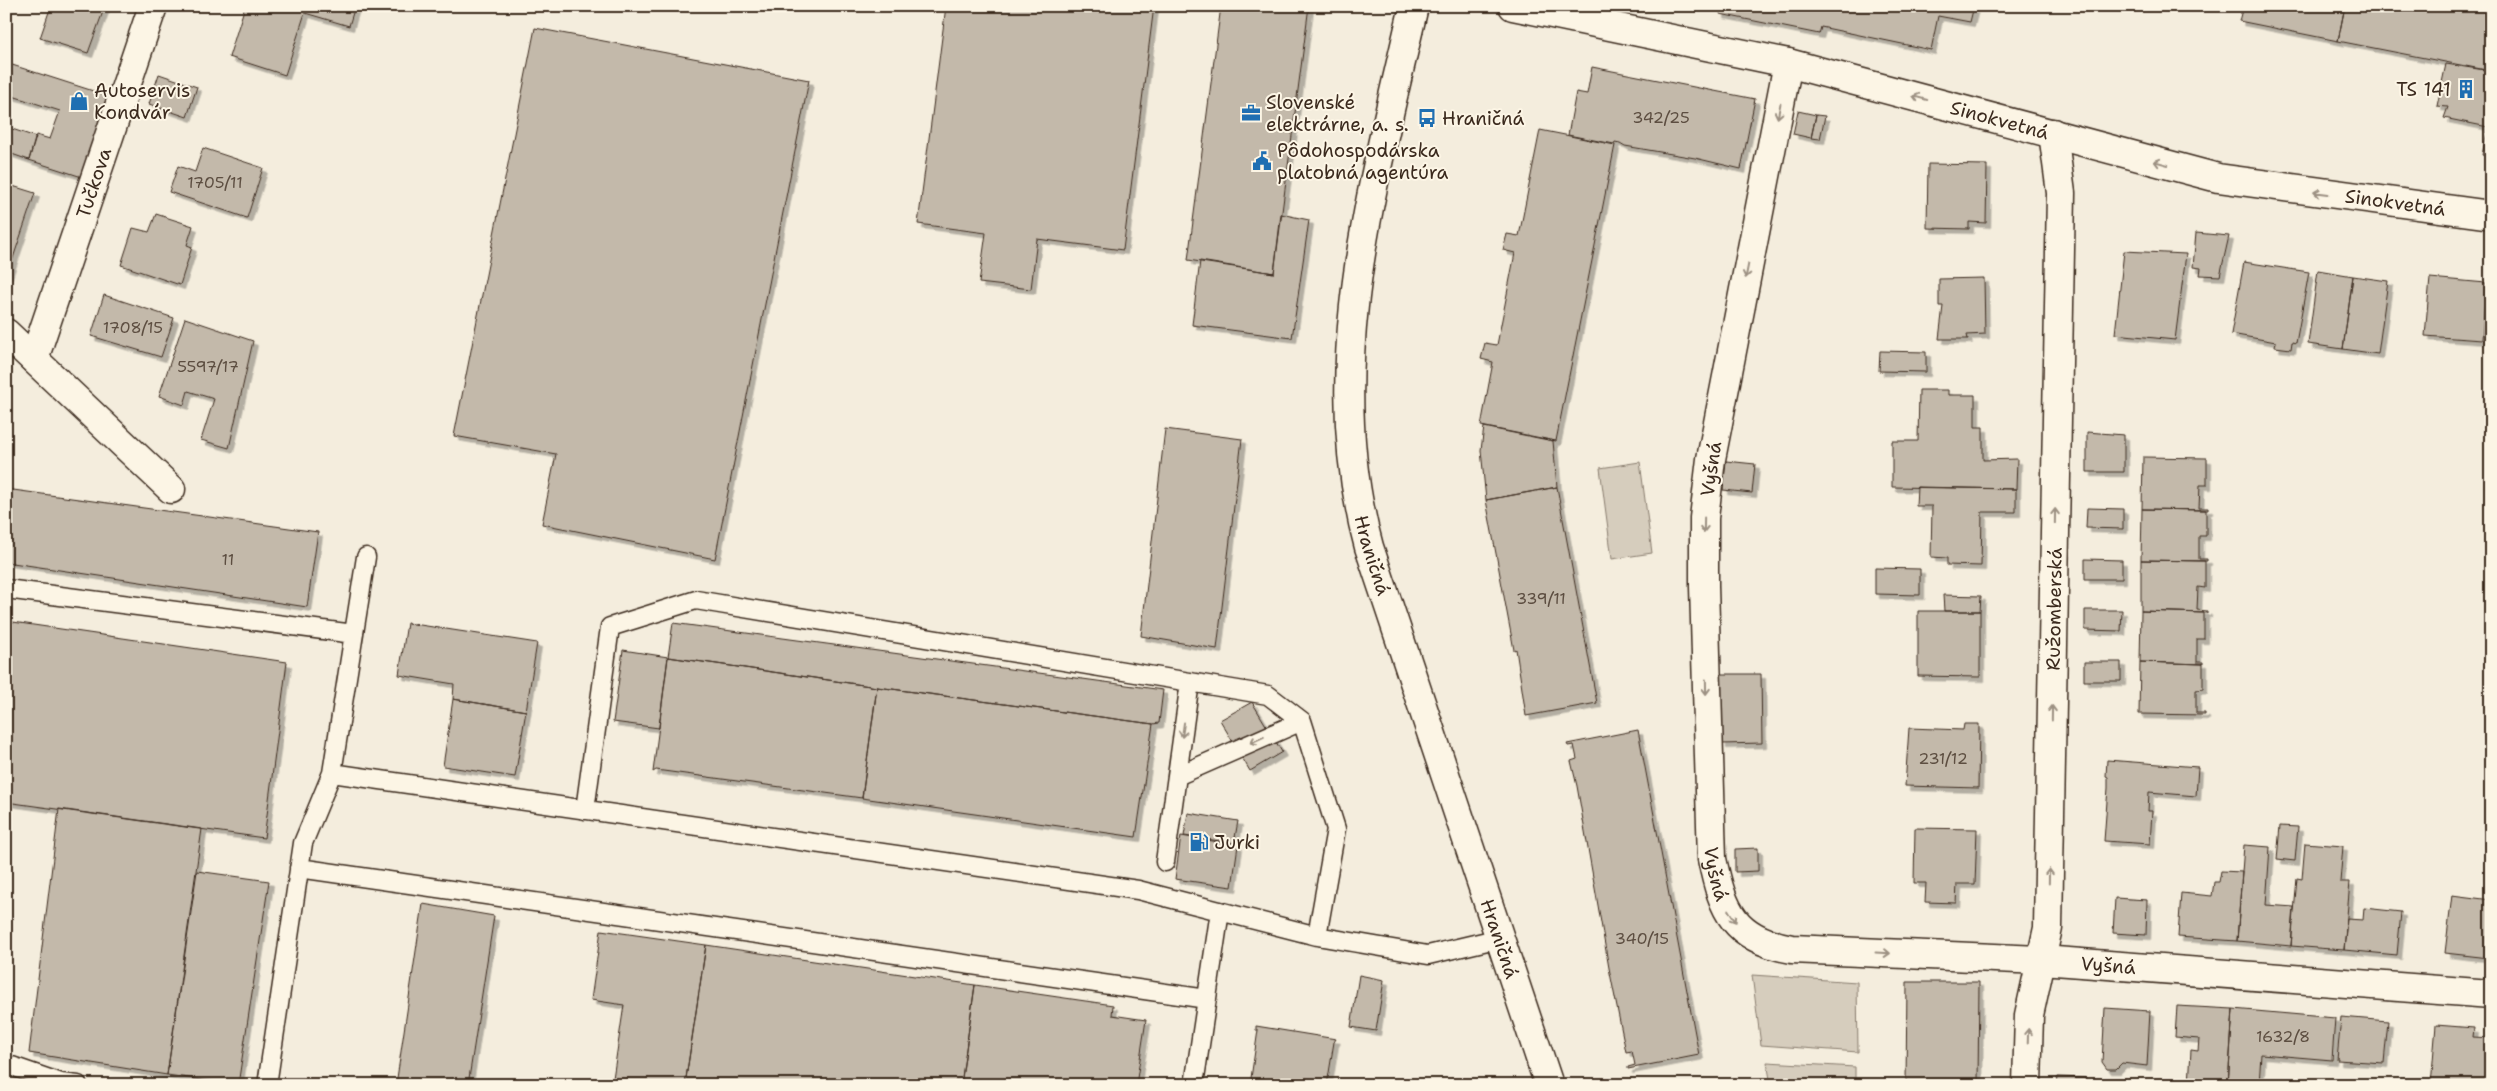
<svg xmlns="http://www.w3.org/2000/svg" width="2497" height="1091" font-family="'Shantell Sans',sans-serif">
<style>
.grass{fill:#d6cdbd;stroke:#887c6e}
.building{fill:#c3b9aa;stroke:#3b2a1e;filter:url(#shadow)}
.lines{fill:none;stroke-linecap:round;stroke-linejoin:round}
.lane-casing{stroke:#3b2a1e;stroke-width:21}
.street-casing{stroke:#3b2a1e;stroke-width:31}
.lane{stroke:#fcf5e5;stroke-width:18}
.street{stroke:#fcf5e5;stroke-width:28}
.oneway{stroke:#9c9082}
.labels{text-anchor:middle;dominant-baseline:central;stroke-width:4;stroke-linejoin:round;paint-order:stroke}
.number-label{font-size:16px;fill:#5d4e41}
.poi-label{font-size:19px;fill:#3b2a1e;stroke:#fcf5e5;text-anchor:start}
.street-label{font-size:19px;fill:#3b2a1e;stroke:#fcf5e5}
</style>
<defs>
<filter id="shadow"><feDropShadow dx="4.5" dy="4.5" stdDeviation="0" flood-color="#0004"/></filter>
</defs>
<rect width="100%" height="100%" fill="#f4eddd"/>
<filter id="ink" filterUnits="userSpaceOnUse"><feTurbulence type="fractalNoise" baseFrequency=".02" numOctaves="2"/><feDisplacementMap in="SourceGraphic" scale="10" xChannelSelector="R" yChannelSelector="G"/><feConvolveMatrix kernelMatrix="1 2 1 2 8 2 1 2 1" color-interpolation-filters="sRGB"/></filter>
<g filter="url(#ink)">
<!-- grass -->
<path class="grass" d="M1640 462 1652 553 1612 559 1600 468Z
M1752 975 1857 982 1858 1052 1761 1045Z
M1767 1062 1855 1067V1085H1771Z"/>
<!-- building -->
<path class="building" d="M51 6H105L88 53 40 38Z
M245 6H355L349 26 305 13 285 75 229 57Z
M946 6H1154L1123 250 1037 239 1031 289 979 283 986 233 918 224Z
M1221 6H1309L1274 273 1188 260Z
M1715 6H1974L1970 22 1938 16 1931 50 1821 27 1819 34 1720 14 1721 7Z
M2243 6H2345L2338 41 2239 21Z
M2345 6H2491V71L2338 41Z
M535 28 809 80 715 559 542 524 556 454 454 436Z
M6 63 109 96 82 177 29 160 36 135 50 139 60 111 6 94Z
M2446 64 2491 71V115L2488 127 2444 118 2448 107 2437 106Z
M1592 67 1755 99 1741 169 1695 158 1625 146 1620 143 1615 142 1614 144 1568 135 1576 92 1587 94Z
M159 74 197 87 187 117 149 104Z
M1798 111 1816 115 1811 138 1793 134Z
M1816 115 1825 116 1820 139 1811 138Z
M6 127 36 137 29 160 6 152Z
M2488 127H2491V157L2482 155Z
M1540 130 1615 145 1556 441 1481 426 1493 362 1481 359 1485 343 1497 345 1515 253 1503 250 1507 234 1519 236Z
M203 148 263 168 247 218 169 192 178 166 195 172Z
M1928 164 1987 165 1986 223 1969 222V229L1927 228Z
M6 184 35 193 7 276H6Z
M156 214 193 226 187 245 192 247 180 285 121 265 133 228 149 232Z
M1281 214 1309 220 1292 338 1192 325 1200 261 1274 273Z
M2196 233 2229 236 2220 276 2200 275 2201 268 2193 267Z
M2124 251 2186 254 2175 340 2115 334Z
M2244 262 2309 272 2296 343 2292 342 2291 349 2275 347 2276 342 2231 334Z
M2318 270 2353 276 2343 349 2308 344Z
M2353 276 2388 281 2378 354 2343 349Z
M1984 278 1985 334 1967 335 1968 339H1939L1943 306H1939V279Z
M2430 278 2486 283 2482 340 2425 336Z
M104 295 174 318 161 357 91 336Z
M185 318 253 341 229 448 201 440 214 399 188 391 184 405 159 396Z
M1880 351 1926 352V372L1879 371Z
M1919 390H1948V395H1975V427H1983V460L2017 459 2016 489 1892 487V441H1918Z
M1484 427 1553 441 1557 487 1486 500 1481 450Z
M1165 429 1242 439 1217 649 1141 636Z
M2087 432 2124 435V472H2087Z
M2143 457 2207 458V485H2200L2199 508H2208V510L2142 509Z
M1726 461 1755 464 1752 493 1723 490Z
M1557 487 1597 703 1526 716 1516 649 1514 650 1486 500Z
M1917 487 2016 489V512H1982L1981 566 1947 565V558L1931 557 1932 506H1916Z
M6 489 318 532 307 607 6 562Z
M2087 508 2123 509V529L2086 528Z
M2142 509 2206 510V536H2199V559H2207V561L2141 560Z
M2085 559 2122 560V579H2085Z
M2141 560 2205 561V588L2198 587 2197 610 2207 611V613L2141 611Z
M1875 568 1920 569V595L1875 594Z
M1943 595 1981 596 1980 611H1944Z
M2085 610H2122L2121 631 2085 630Z
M1918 611H1980V677L1918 676Z
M2141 611 2204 613V639H2197V662H2203V664L2140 662Z
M6 621 287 662 264 838 6 802Z
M407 623 537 643 526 711 453 699 454 684 399 675Z
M673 623 1163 690 1159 723 1153 724 877 687 668 657Z
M623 650 668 657 659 728 613 722Z
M668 657 877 687 862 798 656 770 653 772Z
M2084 662H2121V681H2084Z
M2140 662 2203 664V689L2196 690V713H2205V715L2139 714Z
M1720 674H1761L1762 743 1722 744Z
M877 687 1153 724 1136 837 862 798Z
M453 699 526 711 515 777 443 766Z
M1252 702 1282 752 1250 771 1220 720Z
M1964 724H1979L1978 788 1905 786 1909 728 1963 730Z
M1638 730 1699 1055 1628 1069V1067L1635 1065 1632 1051 1626 1052 1609 968 1577 786 1571 761 1577 759 1574 745 1568 746 1567 744Z
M2107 760 2198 767 2196 796 2149 792 2148 811H2152L2150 844 2104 841 2108 788V777L2106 776Z
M59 809 202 829 167 1075 29 1053Z
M1188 813 1238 821 1234 843 1184 836Z
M2280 826 2298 827 2295 861 2277 859Z
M1915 828 1977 829 1975 884H1957L1956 903 1925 902 1926 883H1914Z
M1181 836 1238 845 1232 887 1175 879Z
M2305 843 2343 846 2340 882H2350L2344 950 2291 946 2297 878 2302 879Z
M2244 845 2270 847 2266 905 2294 907 2291 946 2237 941Z
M1758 848V871L1735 872V849Z
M197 871 269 881 238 1085 167 1075Z
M2221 871 2242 872 2237 941 2178 937 2181 893 2212 896 2214 882H2219Z
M2452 895 2491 900 2489 958 2445 953Z
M2115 898 2147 900 2146 935 2113 933Z
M423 904 494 916 468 1085H396Z
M2364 908 2401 912 2397 955 2344 950 2347 919 2363 920Z
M601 930 706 945 685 1085H612L624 1005 591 1000Z
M706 945 975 985 961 1085H685Z
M1359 975 1384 980 1376 1031 1351 1027Z
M1907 982H1979L1978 1085H1906Z
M975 985 1113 1005 1112 1015 1146 1020 1136 1085H961Z
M2177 1006 2233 1009 2228 1085H2189L2191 1050 2198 1051 2199 1039 2175 1037Z
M2105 1008 2150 1011 2147 1066 2122 1063 2116 1069H2107L2102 1062Z
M2233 1009 2335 1018 2332 1060 2261 1054 2259 1085H2228Z
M2341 1017 2388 1021 2384 1063 2337 1060Z
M2436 1025 2474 1028 2473 1037 2491 1038V1085H2431Z
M1256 1026 1336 1039 1334 1042 1327 1085H1250L1258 1030H1256Z
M2057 1077 2085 1078V1085H2056Z"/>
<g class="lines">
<!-- lane casing -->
<g class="lane-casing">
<path id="lane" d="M6 589 354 634
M332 773 1138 890 1317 936 1428 955 1500 938
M1177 776 1302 721
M585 810 610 627 696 600 1268 695 1302 721 1336 829 1317 936
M1165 862 1190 682
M299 868 1207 999
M6 1064 61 1083 78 1085
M267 1085 303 843 332 773 366 557
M1194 1085 1220 911"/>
</g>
<!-- street casing -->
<g class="street-casing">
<g id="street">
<path id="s1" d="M1414 6C1374 183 1319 367 1369 547L1549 1085"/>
<path id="s2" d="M1513 6 1788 63 2218 178 2491 215"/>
<path id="s3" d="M1788 63 1711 459 1704 518V586L1712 859C1723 911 1734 939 1792 949L2042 960 2491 994"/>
<path d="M6 333 171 489"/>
<path id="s4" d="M34 359 153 6"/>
<path id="s5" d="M2027 1085 2029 1015 2048 928 2061 193 2053 133"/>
</g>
</g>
<!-- lane -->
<use href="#lane" class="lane"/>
<!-- street -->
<use href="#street" class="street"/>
</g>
<!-- one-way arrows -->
<defs><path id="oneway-shaft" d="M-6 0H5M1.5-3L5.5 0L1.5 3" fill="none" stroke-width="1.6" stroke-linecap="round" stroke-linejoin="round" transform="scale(1.25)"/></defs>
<g class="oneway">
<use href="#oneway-shaft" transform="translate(1920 98) rotate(-165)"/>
<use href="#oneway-shaft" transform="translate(1779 111) rotate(101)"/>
<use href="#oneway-shaft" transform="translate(2161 163) rotate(-165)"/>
<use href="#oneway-shaft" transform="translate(2321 193) rotate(-173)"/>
<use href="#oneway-shaft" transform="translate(1747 271) rotate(101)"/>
<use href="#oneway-shaft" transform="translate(2055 516) rotate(-89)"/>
<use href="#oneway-shaft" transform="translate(1704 525) rotate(91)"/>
<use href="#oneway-shaft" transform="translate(1706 687) rotate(89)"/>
<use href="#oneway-shaft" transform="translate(2052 713) rotate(-89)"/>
<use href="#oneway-shaft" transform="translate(1183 730) rotate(98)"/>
<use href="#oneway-shaft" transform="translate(1257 740) rotate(156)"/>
<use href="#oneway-shaft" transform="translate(2049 876) rotate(-89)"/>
<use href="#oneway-shaft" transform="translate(1732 916) rotate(58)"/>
<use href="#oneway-shaft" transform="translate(1883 953) rotate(3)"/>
<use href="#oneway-shaft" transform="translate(2028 1036) rotate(-88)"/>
</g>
</g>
<!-- icons -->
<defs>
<g id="building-bare" transform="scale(1.5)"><path d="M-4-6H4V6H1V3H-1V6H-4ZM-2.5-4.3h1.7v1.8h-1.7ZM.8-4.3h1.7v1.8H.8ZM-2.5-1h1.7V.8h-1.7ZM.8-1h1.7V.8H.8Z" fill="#1f6fb2" stroke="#fcf5e5" stroke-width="2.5" paint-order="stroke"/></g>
<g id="shop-bare" transform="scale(1.5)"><path d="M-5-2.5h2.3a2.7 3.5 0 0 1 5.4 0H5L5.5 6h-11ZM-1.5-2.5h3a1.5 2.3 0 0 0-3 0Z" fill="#1f6fb2" stroke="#fcf5e5" stroke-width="2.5" paint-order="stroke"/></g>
<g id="office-bare" transform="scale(1.5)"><path d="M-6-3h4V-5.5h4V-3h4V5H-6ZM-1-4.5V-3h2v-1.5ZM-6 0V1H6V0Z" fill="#1f6fb2" stroke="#fcf5e5" stroke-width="2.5" paint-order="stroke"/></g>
<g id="bus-bare" transform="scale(1.5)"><path d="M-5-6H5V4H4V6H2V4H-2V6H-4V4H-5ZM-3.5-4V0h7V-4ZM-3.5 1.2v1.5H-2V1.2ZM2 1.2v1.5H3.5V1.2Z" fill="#1f6fb2" stroke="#fcf5e5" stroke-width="2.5" paint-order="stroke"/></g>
<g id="civic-bare" transform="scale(1.5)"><path d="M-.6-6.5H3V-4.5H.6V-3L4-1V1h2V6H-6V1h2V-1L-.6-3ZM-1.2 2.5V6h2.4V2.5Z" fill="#1f6fb2" stroke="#fcf5e5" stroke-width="2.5" paint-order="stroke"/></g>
<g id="fuel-bare" transform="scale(1.5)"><path d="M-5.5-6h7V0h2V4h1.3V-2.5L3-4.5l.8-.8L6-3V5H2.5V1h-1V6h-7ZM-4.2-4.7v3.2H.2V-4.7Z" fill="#1f6fb2" stroke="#fcf5e5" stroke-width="2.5" paint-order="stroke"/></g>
</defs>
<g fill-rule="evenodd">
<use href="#building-bare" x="2466" y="89"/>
<use href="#shop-bare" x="79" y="101"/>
<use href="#office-bare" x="1251" y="113"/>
<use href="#bus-bare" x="1427" y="118"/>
<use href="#civic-bare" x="1262" y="161"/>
<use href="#fuel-bare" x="1199" y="842"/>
</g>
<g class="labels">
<!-- number labels -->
<g class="number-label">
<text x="1661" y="117">342/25</text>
<text x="215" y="182">1705/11</text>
<text x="133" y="327">1708/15</text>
<text x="208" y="366">5597/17</text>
<text x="228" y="559">11</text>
<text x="1541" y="598">339/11</text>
<text x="1943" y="758">231/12</text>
<text x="1642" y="938">340/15</text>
<text x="2283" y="1036">1632/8</text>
</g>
<!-- poi labels -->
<g class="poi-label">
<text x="2451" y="89" text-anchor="end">TS 141</text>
<text x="94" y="90">Autoservis<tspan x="94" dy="22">Kondvár</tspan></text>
<text x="1266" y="102">Slovenské<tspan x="1266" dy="22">elektrárne, a. s.</tspan></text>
<text x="1442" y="118">Hraničná</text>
<text x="1277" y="150">Pôdohospodárska<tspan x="1277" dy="22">platobná agentúra</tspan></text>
<text x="1214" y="842">Jurki</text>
</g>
<!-- street labels -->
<g class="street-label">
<text stroke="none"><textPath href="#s2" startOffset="500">Sinokvetná</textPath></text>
<text stroke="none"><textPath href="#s4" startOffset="186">Tučkova</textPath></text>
<text stroke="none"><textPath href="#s2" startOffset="905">Sinokvetná</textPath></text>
<text transform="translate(1711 469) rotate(-82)">Vyšná</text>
<text stroke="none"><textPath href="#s1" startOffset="558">Hraničná</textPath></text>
<text stroke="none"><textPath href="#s5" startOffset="478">Ružomberská</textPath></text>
<text stroke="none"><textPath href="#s3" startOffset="819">Vyšná</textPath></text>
<text stroke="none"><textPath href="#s1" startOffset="962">Hraničná</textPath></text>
<text stroke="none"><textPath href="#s3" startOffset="1252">Vyšná</textPath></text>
</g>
</g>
<!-- margin -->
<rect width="2497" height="1091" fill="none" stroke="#fcf5e5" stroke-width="25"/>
<rect x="12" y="12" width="2472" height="1066" fill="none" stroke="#3b2a1e" stroke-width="2" filter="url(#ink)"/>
</svg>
